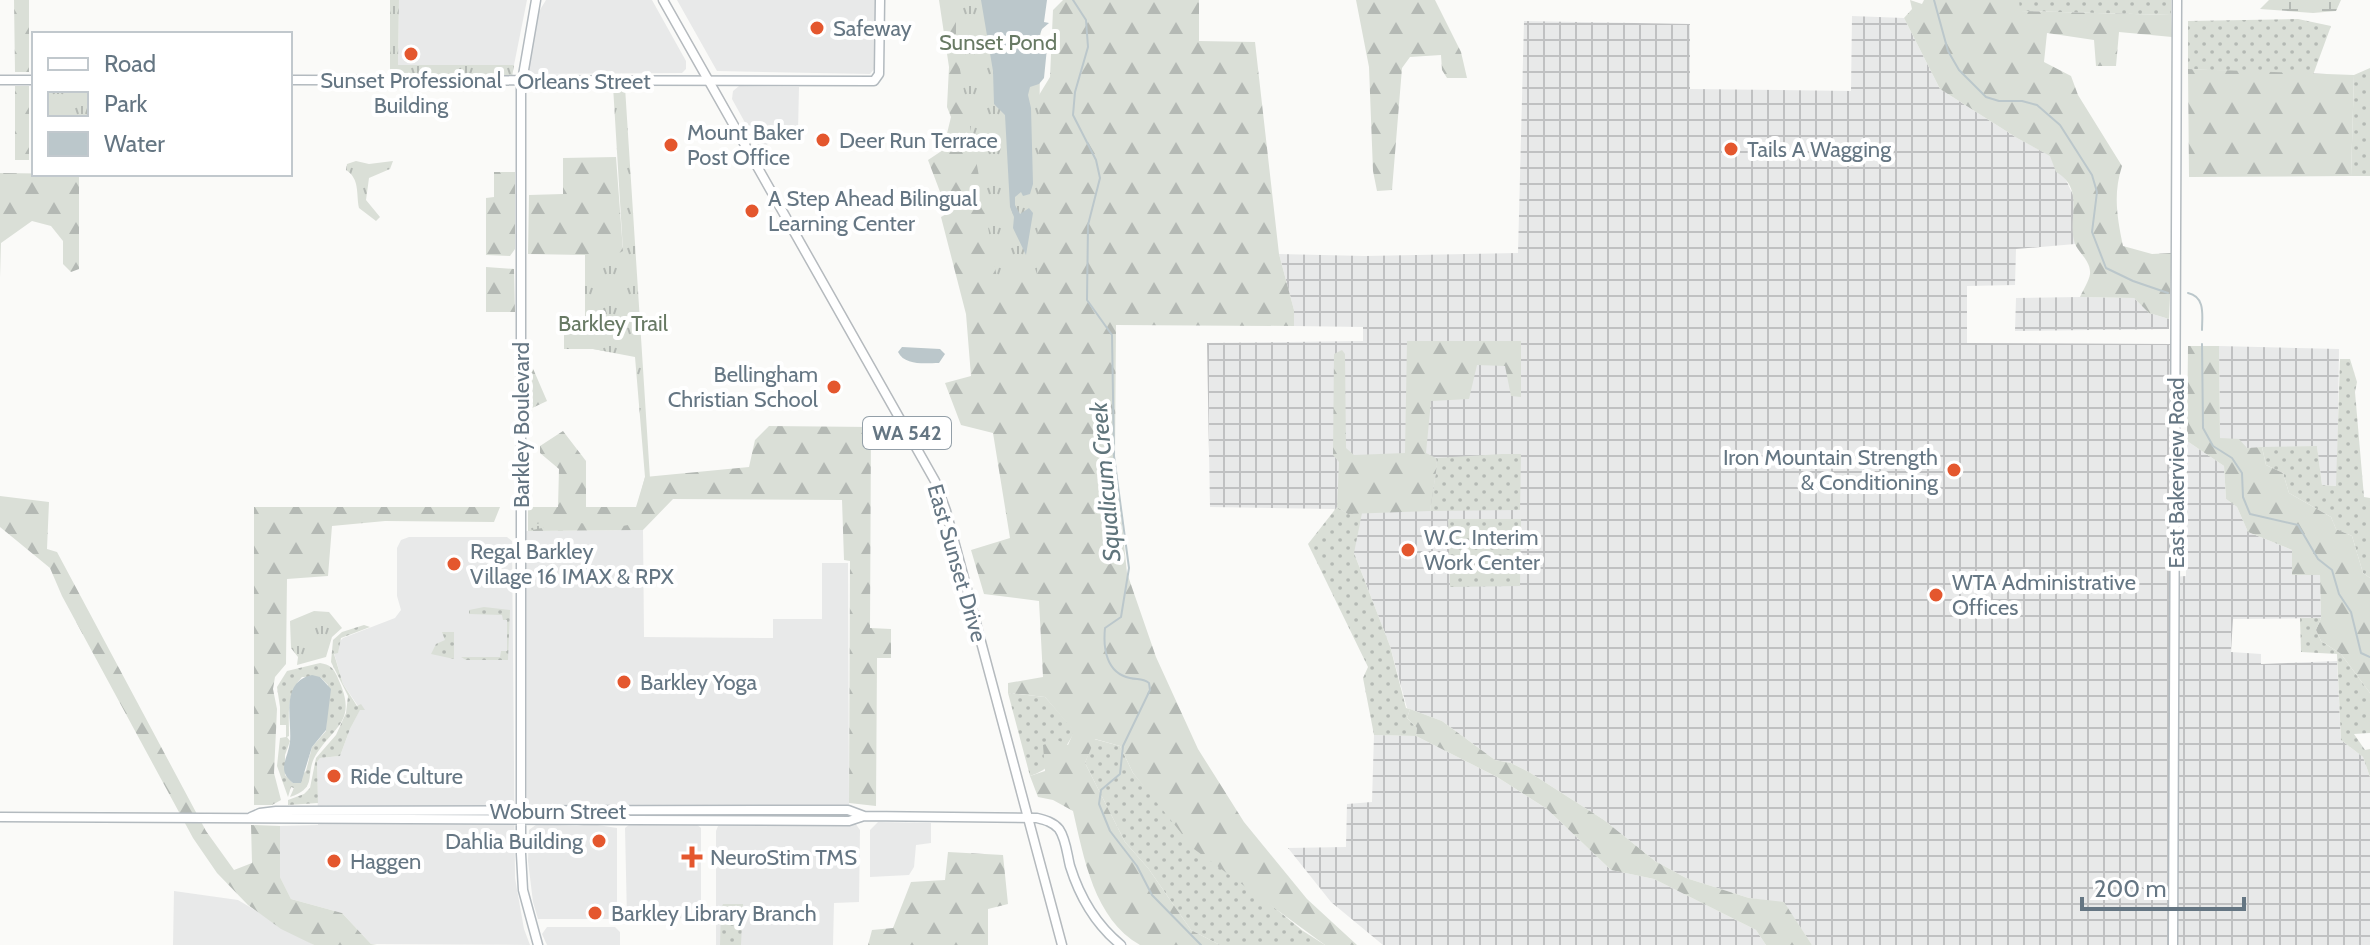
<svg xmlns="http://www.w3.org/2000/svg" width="2370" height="945" font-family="Cabin,sans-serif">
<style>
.built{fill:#e8e9e9}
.industrial{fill:url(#industrial-grid)}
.grass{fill:url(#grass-dots);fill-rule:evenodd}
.forest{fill:url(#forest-firs)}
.wetland{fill:url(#wetland-marsh)}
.park{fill:url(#park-tufts)}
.water{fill:#bbc7cb}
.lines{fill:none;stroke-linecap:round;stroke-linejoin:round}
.stream{stroke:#bbc7cb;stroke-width:2}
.secondary-casing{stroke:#b3babf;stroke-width:11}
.primary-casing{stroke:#b5babe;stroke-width:11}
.secondary{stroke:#fff;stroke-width:8}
.primary{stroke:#fff;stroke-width:8}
.poi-dot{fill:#e4572e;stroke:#fff;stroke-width:3}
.labels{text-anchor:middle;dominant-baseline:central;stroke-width:8;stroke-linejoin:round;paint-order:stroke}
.shield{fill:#fff;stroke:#939fa8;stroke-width:2}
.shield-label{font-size:20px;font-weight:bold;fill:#657683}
.poi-label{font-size:22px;fill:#657683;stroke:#fff;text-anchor:start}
.park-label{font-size:22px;fill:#687a64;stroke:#fff}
.street-label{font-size:22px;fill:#657683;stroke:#fff}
.water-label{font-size:24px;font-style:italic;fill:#60757c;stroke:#fff}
</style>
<defs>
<pattern id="industrial-grid" width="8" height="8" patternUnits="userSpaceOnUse" patternTransform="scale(2)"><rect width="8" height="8" fill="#e8e9e9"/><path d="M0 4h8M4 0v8" fill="none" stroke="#c0c1c2"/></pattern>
<pattern id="grass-dots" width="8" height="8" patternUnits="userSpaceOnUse" patternTransform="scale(2)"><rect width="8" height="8" fill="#dadfd7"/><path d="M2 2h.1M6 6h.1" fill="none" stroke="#b4b9b4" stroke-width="1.8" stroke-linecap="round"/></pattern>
<pattern id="forest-firs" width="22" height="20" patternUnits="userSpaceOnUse" patternTransform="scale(2)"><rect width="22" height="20" fill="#dadfd7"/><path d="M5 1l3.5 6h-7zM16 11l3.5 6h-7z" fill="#b4b9b4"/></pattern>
<pattern id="wetland-marsh" width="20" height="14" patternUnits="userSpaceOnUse" patternTransform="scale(2)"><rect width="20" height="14" fill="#dadfd7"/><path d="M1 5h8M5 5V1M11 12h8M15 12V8" fill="none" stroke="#b4b9b4"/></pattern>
<pattern id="park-tufts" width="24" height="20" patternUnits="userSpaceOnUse" patternTransform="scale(2)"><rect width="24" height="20" fill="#dadfd7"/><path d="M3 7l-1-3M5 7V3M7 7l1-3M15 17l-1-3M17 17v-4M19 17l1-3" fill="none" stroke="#b4b9b4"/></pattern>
</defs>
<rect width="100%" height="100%" fill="#fafaf8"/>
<!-- built -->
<path class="built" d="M399 0H527L514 65H398Z
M546 0H652L686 61V69L682 73 528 74 538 13Z
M677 0H875V68L870 74 717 71Z
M739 86 799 87 798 131 759 148 732 99 733 91Z
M643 530 644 637 773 638V619H822V563H848L849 808 529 805 527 800 526 531Z
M409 537H507L512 541 515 878 524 929 530 945 371 944 342 913 291 899 280 877V826L318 825 317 762 320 758 340 756 350 729 360 709 343 684 334 653 338 652 339 642 343 638 395 618 401 610 397 596V548L401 540Z
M878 822 931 823V843L916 845 914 867 909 875 870 877V830Z
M855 823 860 830 859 902 834 903 833 945H716V831L718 826Z
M537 824 577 826 591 824 617 828V919H538L533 902 528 861 529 830Z
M630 824H696L701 828V918L627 919 625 828Z
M174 891 238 900 314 945H173Z
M547 927H615L620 932V945H547L542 934Z"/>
<!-- industrial -->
<path class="industrial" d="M1852 16 1904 18 1940 89 2017 138 2051 156 2056 171 2064 176 2075 199V244L2016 249 2015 285 1967 286V343L2171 344 2172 577 2186 576 2187 441 2224 466 2226 499 2237 507 2248 532 2292 550 2320 574 2321 618 2233 619 2231 652 2261 654V664L2337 661 2341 740 2363 757 2370 777V945H1812L1784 903 1749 898 1686 878 1655 861 1604 820 1529 772 1511 763 1495 760 1442 721 1407 708 1390 646 1344 527 1334 509 1210 507 1207 343 1363 341V327L1294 326V310L1279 254 1365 256 1518 253 1524 21 1690 24V89L1851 91Z
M2080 297 2134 298 2149 313 2169 319V329L2015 331 2016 298Z
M2219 346 2339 349 2337 486 2322 485 2317 446 2247 448 2220 438Z
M1374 735 1416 736 1497 777 1547 809 1611 870 1654 879 1756 930 1766 945H1383L1331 902 1288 848 1346 847 1347 804 1372 802Z"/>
<!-- grass -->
<path class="grass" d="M2019 0H2171V15L2019 11Z
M2298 19 2331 26 2313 75 2188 69V21Z
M2370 68V176H2351L2354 75Z
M2340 359H2350L2357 382 2355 392 2364 497 2370 498V578L2363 573 2352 536 2336 529 2331 517 2289 493 2283 473 2266 465 2262 447 2317 446 2322 485 2336 486Z
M1502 454H1521L1520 510 1430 511 1437 465 1436 458Z
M1337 507 1348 514 1362 513 1354 553 1390 646 1406 708 1410 709 1407 718 1417 728 1416 736 1374 735 1363 678 1368 667 1308 544Z
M1448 519H1521L1520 586 1450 587Z
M484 607 510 610 508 660H466L461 657H500L501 651H507V620H503L502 615 469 614V610Z
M2300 618H2321L2316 630 2321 641 2341 654 2370 693V733L2354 734 2365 750 2370 749V777L2363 757 2341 740 2337 654 2301 652Z
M364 625 370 627 341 638 338 653 334 654 343 684 357 706 361 704 365 710H360L350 729 340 756 320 758 317 762 318 803 288 805V800L304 794 310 788 316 758 336 735 346 713 348 696 331 662 333 640 342 632Z
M442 632H454V659L431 654 436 644 445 640Z
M320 663C333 665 335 671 340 683 356 721 335 726 317 753 303 774 320 787 290 797L294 788 291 787 288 797 277 766 280 738 286 737V725H280V707L277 687 287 671ZM302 677H320L328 685 326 731 312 747 306 771 293 783 285 775V755L290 741 287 737 289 736C289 714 286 694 302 677Z
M1008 693 1045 697 1075 731C1064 751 1052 769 1030 776Z
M1094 739 1120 746 1133 773 1156 800 1254 891 1303 931 1325 945H1220L1191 930 1148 868 1125 842 1085 763Z
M723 904H743L741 945H720L721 909Z"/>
<!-- forest -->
<path class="forest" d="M14 0H29V72H15Z
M939 0H981L1036 100 1050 77 1053 10 1063 0H1199V41L1255 42 1279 254 1294 310V326L1116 325 1115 458 1127 573 1156 657 1198 749 1244 822 1307 899 1357 945H1325L1194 849 1133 773 1120 746 1095 739 1085 763 1125 842 1148 868 1191 930 1220 945H1140C1094 919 1084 858 1073 811L1053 800 1038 797 1030 776 1045 771 1043 745 1057 740 1068 745 1074 731 1045 697 1008 693V683L1043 677 1039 601 984 594 971 550 1010 538 993 433 961 425 945 383 971 376 966 314 941 217 948 213 928 160 943 150 951 117 947 107 949 67Z
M1356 0H1435L1461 52 1467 78H1447L1442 70 1441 55 1410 57 1402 68 1392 190 1377 191 1373 171 1369 67Z
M1910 0 1922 4 1924 0H2019L2020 11 2171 15 2172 37 2119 32 2116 66H2096L2094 40 2047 33 2044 62 2071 76 2078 95 2122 166C2113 194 2117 217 2123 246L2152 254 2172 253 2169 319 2149 313 2134 298 2080 297C2083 290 2089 281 2090 274 2091 262 2081 255 2076 246 2065 223 2087 189 2056 172L2050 156 2017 138 1940 89 1904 18 1912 9Z
M2188 69 2354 75 2351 176 2189 177Z
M15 86H29V160H15Z
M616 157 623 251 635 356 593 349H564V334L585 333V255L528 254 529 195 563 194V158Z
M494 172H515V249L510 256 486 255V198L494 197Z
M0 173 79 174V269L71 272 63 264V241L51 226 32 221 1 243 0 278Z
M486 267 514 269 515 312H486Z
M1407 341H1521V397L1511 396 1505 366 1477 365 1469 399 1431 401 1426 453 1436 458 1437 465 1430 511 1348 514 1337 507 1339 462 1333 455 1334 354 1342 350 1345 354 1346 448 1354 455 1405 453Z
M2188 346H2219L2220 438 2239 439 2247 448 2262 447 2266 465 2283 473 2289 493 2331 517 2336 529 2352 536 2363 573 2370 578V693L2341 654 2321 641 2316 630 2321 618 2320 575H2292V550L2248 532 2237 507 2226 499 2224 466 2187 441Z
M528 357 547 401 528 410Z
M769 426 871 427 870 628 891 629V658H877L876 806 849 803 850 561 844 560 842 500 673 499 643 530 528 531V507H558L559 469 540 453V446L563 431 586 461V507H636L645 477 749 467 755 440Z
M0 496 49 502 47 549 57 552 206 831 234 870 252 863 251 825 280 826V877L291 899 342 913 371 944 377 945H314L281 929 248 905 217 873 193 838 62 596 50 568 0 527Z
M254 507H500L494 522 385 521 332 526 328 576 287 579 286 664 275 677 273 689 277 709 274 773 281 800 272 805H254Z
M1410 709 1442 721 1495 760 1511 763 1529 772 1604 820 1655 861 1686 878 1749 898 1784 902 1812 945H1766L1756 930 1654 879 1611 870 1547 809 1497 777 1416 736 1417 728 1407 718Z
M948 852 1003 855 1008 904 988 909V945H868L872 930 893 928 911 882 945 880Z"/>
<!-- wetland -->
<path class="wetland" d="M2269 0H2341L2336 11 2313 13 2260 9Z"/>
<!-- park -->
<path class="park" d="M390 0H399L398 65H514L512 77H398L390 72Z
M956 0H1041L1037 278H997L956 47Z
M613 86 625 87 650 478 639 523 617 527 571 522 562 524 563 531H558L556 525 528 531V526L571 516 628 519 635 515 645 477 635 357 593 349H564V334L585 333V271L623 251Z
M356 161 369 164 393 161 390 169 369 178 366 200 380 217 376 221 359 208C356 193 360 179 346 170L347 164Z
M314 611 329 612 342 628 332 637 326 657 297 665 298 657 291 648 290 621Z"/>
<!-- water -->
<path class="water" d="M981 0H1047L1044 22 1049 23 1042 29 1037 42 1047 48 1044 78 1039 84 1030 87 1028 95 1031 108 1033 184 1030 194 1023 196 1021 192 1015 197V205L1020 214 1029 208 1033 213 1026 255 1013 228 1014 217 1010 207 1005 115 994 104 993 71Z
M902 347 940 349 945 354 939 363C925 363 905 366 898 352Z
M312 675 320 677 331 689 326 730 312 747 301 783H293C276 770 288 759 290 742 292 719 280 682 312 675Z"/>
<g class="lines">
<!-- stream -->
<path class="stream" d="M1073 0 1086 20 1088 47 1075 92 1073 115 1096 160 1100 178 1088 225 1087 300 1112 335 1114 456 1129 568 1121 617 1105 628C1103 648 1106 673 1130 678 1138 680 1142 678 1149 683L1150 690 1123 746 1120 774 1101 790 1099 804 1110 831 1137 866 1152 895 1201 945
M1934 0 1948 51 1959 70 1986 97 1999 101H2022L2037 105 2060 125 2092 175 2097 192 2092 232 2106 268 2133 281 2168 293
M2188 293C2206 297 2202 316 2202 330
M2202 344 2203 428 2213 446 2232 458 2242 473 2243 497 2250 514 2298 525 2318 559 2332 570 2339 594 2351 612 2361 653 2370 657"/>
<!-- secondary casing -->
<g class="secondary-casing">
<path id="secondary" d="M536 0 521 87V854L523 890 538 945
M0 80H34
M290 80 874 81 879 74 880 0
M0 817 849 821 864 816 1037 818C1045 820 1053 822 1059 829 1066 839 1067 854 1070 866 1080 898 1095 924 1121 945
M251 817 260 813 276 811 829 810H848L864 816
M2173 945 2177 0"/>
</g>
<!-- primary casing -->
<g class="primary-casing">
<path id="primary" d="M663 0 935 481 946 511 1062 945"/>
</g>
<!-- secondary -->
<use href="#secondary" class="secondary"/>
<!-- primary -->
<use href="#primary" class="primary"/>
</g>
<!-- markers -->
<g class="poi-dot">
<circle cx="817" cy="28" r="8"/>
<circle cx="411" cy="54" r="8"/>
<circle cx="823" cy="140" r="8"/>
<circle cx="671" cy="145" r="8"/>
<circle cx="1731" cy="149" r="8"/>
<circle cx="752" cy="211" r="8"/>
<circle cx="834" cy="387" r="8"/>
<circle cx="1954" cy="470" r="8"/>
<circle cx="1408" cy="550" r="8"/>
<circle cx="454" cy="564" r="8"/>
<circle cx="1936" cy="595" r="8"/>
<circle cx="624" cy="682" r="8"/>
<circle cx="334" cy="776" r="8"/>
<circle cx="599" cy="841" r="8"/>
<path d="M688 845h8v8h8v8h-8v8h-8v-8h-8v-8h8z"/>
<circle cx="334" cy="861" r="8"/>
<circle cx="595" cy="913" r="8"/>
</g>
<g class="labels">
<!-- shield labels -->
<rect class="shield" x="863" y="417" width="88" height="32" rx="6"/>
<g class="shield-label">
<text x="907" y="433">WA 542</text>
</g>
<!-- poi labels -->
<g class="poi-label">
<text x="833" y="28">Safeway</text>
<text x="411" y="80" text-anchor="middle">Sunset Professional<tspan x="411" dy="25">Building</tspan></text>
<text x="687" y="132">Mount Baker<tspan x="687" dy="25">Post Office</tspan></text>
<text x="839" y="140">Deer Run Terrace</text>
<text x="1747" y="149">Tails A Wagging</text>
<text x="768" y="198">A Step Ahead Bilingual<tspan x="768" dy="25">Learning Center</tspan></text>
<text x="818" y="374" text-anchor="end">Bellingham<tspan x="818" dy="25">Christian School</tspan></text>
<text x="1938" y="457" text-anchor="end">Iron Mountain Strength<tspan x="1938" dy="25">&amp; Conditioning</tspan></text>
<text x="1424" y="537">W.C. Interim<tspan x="1424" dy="25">Work Center</tspan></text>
<text x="470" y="551">Regal Barkley<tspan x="470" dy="25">Village 16 IMAX &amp; RPX</tspan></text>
<text x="1952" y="582">WTA Administrative<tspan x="1952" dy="25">Offices</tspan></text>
<text x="640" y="682">Barkley Yoga</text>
<text x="350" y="776">Ride Culture</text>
<text x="583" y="841" text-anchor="end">Dahlia Building</text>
<text x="710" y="857">NeuroStim TMS</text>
<text x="350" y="861">Haggen</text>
<text x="611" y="913">Barkley Library Branch</text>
</g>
<!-- park labels -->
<g class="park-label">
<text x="998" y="42">Sunset Pond</text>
<text x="613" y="323">Barkley Trail</text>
</g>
<!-- street labels -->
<g class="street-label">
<text x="584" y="81">Orleans Street</text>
<text transform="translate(521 425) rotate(-90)">Barkley Boulevard</text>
<text transform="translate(2176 473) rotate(-90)">East Bakerview Road</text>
<text transform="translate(957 563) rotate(74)">East Sunset Drive</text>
<text x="558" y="811">Woburn Street</text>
</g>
<!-- water labels -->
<g class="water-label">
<text transform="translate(1105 482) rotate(-95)">Squalicum Creek</text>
</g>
</g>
<!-- legend -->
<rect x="32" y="32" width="260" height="144" fill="#ffffff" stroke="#c1c8cd" stroke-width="2"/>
<rect x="48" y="58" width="40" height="12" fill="#ffffff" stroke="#c1c8cd" stroke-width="2"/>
<text x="104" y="72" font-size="24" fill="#657683">Road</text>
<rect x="48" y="92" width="40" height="24" fill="url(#park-tufts)" stroke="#c1c8cd" stroke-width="2"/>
<text x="104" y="112" font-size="24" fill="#657683">Park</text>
<rect x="48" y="132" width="40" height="24" fill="#bbc7cb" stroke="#c1c8cd" stroke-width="2"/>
<text x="104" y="152" font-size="24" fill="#657683">Water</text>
<!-- scale -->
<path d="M2082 897v12h162v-12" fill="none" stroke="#657683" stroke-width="4"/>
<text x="2094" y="897" font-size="24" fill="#657683" stroke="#ffffff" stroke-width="6" paint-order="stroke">200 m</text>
</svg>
